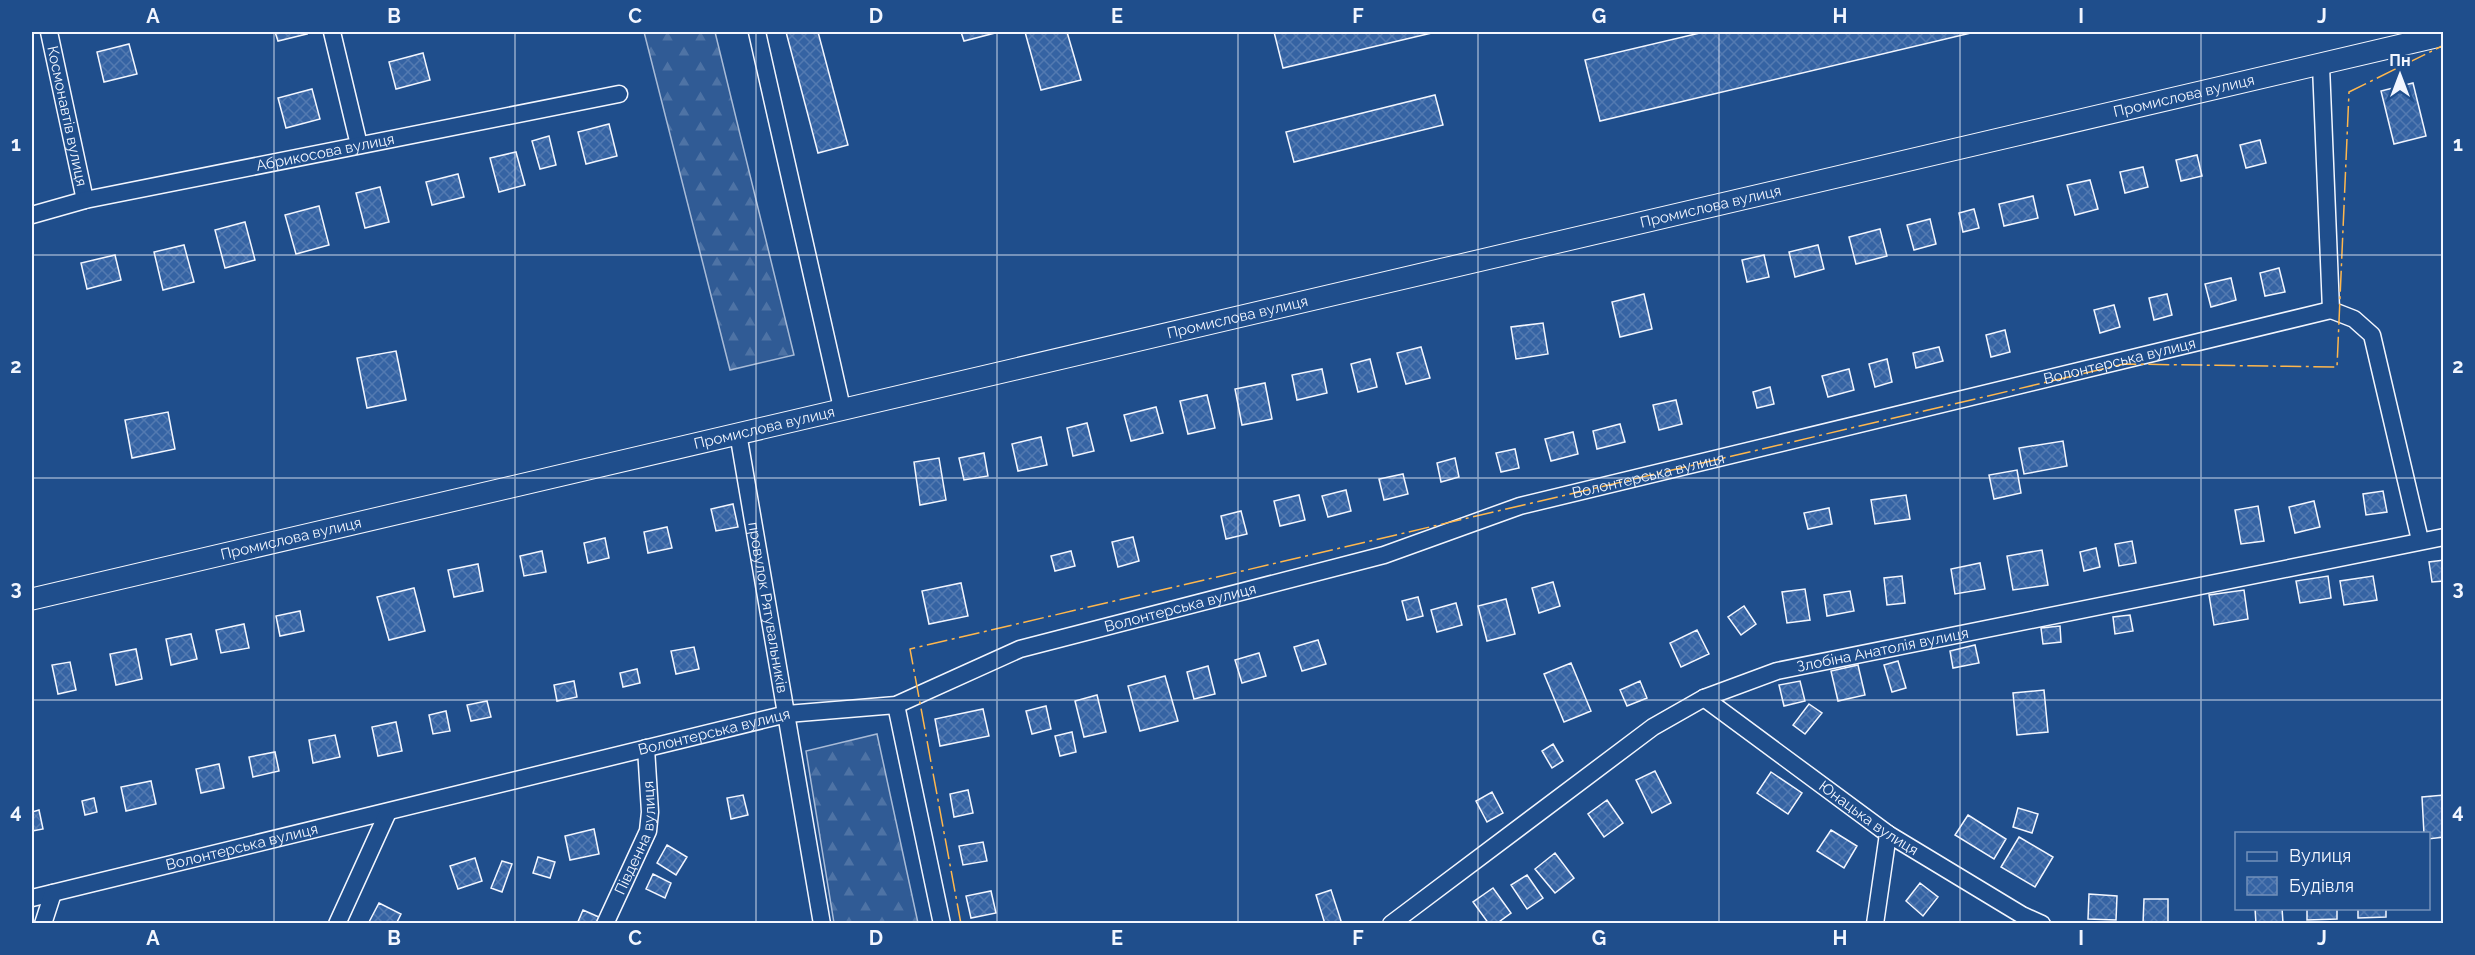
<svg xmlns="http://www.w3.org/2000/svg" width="2475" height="955" font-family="Raleway,sans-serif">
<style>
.forest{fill:url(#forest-firs);stroke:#a8bbd7;stroke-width:1.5}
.building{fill:url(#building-cross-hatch);stroke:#f2f6ff;stroke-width:1.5}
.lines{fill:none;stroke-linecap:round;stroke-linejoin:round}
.minor-casing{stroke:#f2f6ff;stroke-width:19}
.tertiary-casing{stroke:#f2f6ff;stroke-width:23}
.minor{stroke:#1f4e8c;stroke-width:16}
.tertiary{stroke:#1f4e8c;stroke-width:21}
.power{stroke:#ffb74d;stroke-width:1.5;stroke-dasharray:21 4.5 3 4.5;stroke-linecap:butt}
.grid{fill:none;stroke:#f2f6ff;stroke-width:1.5;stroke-opacity:0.55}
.labels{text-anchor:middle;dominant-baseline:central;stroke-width:4.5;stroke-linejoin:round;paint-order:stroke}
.street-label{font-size:15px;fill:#f2f6ff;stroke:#1f4e8c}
.neatline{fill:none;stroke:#f2f6ff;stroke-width:2}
.grid-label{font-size:20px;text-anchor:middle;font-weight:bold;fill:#f2f6ff}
</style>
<defs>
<pattern id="forest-firs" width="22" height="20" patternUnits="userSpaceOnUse" patternTransform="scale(1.5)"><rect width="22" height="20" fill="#305b95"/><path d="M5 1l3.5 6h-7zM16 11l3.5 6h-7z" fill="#4e73a5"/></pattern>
<pattern id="building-cross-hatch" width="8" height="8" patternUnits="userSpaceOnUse" patternTransform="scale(1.5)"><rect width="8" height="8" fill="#3563a3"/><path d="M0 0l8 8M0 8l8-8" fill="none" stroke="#537ab1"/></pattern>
</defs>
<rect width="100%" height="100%" fill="#1f4e8c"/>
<!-- forest -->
<path class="forest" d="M644 32H715L794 355 730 370Z
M877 734 918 923H834L806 751Z"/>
<!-- building -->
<path class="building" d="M275 32H306L307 34 278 41Z
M786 32H818L848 145 818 153Z
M961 32H999L964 41Z
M1025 32H1067L1081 80 1041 90Z
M1274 32H1436L1283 68Z
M1704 32H1975L1600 121 1585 60Z
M129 44 137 74 104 82 97 52Z
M423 53 430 80 396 89 389 62Z
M2413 83 2426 136 2394 144 2381 91Z
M312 89 320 119 286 128 278 98Z
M1435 95 1443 125 1294 162 1286 132Z
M609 124 617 156 586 164 578 132Z
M549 136 556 165 540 169 532 141Z
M2260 140 2266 163 2246 168 2240 145Z
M516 152 525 185 499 192 490 158Z
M2197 155 2202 176 2181 181 2176 160Z
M2143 167 2148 187 2125 193 2120 172Z
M458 174 464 197 432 205 426 182Z
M2090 180 2098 209 2075 215 2067 185Z
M380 187 389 222 365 228 356 193Z
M2033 196 2038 218 2004 226 1999 204Z
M319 206 329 245 296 254 285 215Z
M1974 209 1979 228 1963 232 1959 213Z
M1930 219 1936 244 1914 250 1907 225Z
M245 222 255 260 225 268 215 230Z
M1880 229 1887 256 1856 264 1849 237Z
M184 245 194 282 163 290 154 252Z
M1818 245 1824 269 1795 277 1789 252Z
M115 255 121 280 87 289 81 263Z
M1764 255 1769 277 1747 282 1742 260Z
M2279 268 2285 292 2265 296 2260 273Z
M2231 278 2236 300 2211 307 2205 284Z
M1644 294 1652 329 1620 337 1612 302Z
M2167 294 2172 315 2154 320 2149 298Z
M2114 305 2120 327 2100 333 2094 310Z
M1543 323 1548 354 1516 359 1511 327Z
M2005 330 2010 352 1991 357 1986 335Z
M1421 347 1430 378 1406 384 1397 353Z
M1939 347 1943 361 1916 368 1913 353Z
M396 351 406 400 367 408 357 358Z
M1370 359 1377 387 1358 392 1351 364Z
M1887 359 1892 382 1875 387 1869 364Z
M1322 369 1327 393 1297 400 1292 375Z
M1849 369 1854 390 1828 397 1822 376Z
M1265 383 1272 419 1242 425 1235 389Z
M1770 387 1774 404 1757 408 1753 392Z
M1207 395 1215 428 1188 434 1180 401Z
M1676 400 1682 424 1659 430 1653 405Z
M1156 407 1163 433 1131 441 1124 415Z
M168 412 175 449 132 458 125 420Z
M1087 423 1094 451 1073 456 1067 428Z
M1620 424 1625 442 1597 449 1593 431Z
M1573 432 1578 454 1551 461 1545 439Z
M1041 437 1047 465 1018 471 1012 444Z
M2063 441 2067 466 2024 474 2019 448Z
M1515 449 1519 468 1501 472 1496 453Z
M984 453 988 476 964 480 959 458Z
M939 458 946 500 920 505 914 462Z
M1455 458 1459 477 1441 482 1437 463Z
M2017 470 2021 493 1994 499 1989 475Z
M1403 474 1408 494 1384 500 1379 479Z
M1346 490 1351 511 1328 517 1322 496Z
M2383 491 2387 512 2366 515 2363 494Z
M1299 495 1305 520 1280 526 1274 501Z
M1906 495 1910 519 1875 524 1871 500Z
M2314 501 2320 527 2295 533 2289 507Z
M733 504 738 527 716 531 711 509Z
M2258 506 2264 541 2241 544 2235 510Z
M1829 508 1832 524 1808 529 1804 513Z
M1241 511 1247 534 1226 539 1221 516Z
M667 527 672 548 648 553 644 532Z
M1133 537 1139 561 1118 567 1112 542Z
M605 538 609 558 588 563 584 543Z
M2132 541 2136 563 2119 566 2115 544Z
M2096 548 2100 567 2084 571 2080 552Z
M2042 550 2048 585 2013 590 2007 556Z
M542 551 546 572 524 576 520 556Z
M1071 551 1075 566 1055 571 1051 556Z
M2444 560V581L2432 582 2429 562Z
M1980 563 1985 589 1955 594 1951 569Z
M478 564 483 591 454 597 448 570Z
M1902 576 1905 603 1887 605 1884 578Z
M2328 576 2331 598 2300 603 2296 581Z
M2373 576 2377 600 2344 605 2340 581Z
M1553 582 1560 606 1539 613 1532 588Z
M961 583 968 616 929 624 922 591Z
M414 588 425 631 389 640 377 597Z
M1805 589 1810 620 1787 623 1782 592Z
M2244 590 2248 619 2214 625 2209 595Z
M1850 591 1854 611 1827 616 1824 595Z
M1418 597 1423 616 1407 620 1402 601Z
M1506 599 1515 634 1487 641 1478 606Z
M1456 603 1462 625 1437 632 1431 610Z
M1744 606 1756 624 1741 635 1728 617Z
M300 611 304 631 280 636 276 616Z
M2130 615 2133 631 2115 634 2113 617Z
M244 624 249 648 221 653 216 630Z
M2060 626 2061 642 2043 644 2041 628Z
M1697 630 1709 654 1681 667 1670 643Z
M191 634 197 659 171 665 166 639Z
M1318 640 1326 664 1302 671 1294 647Z
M1975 645 1979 663 1953 668 1950 651Z
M694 647 699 669 676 674 671 651Z
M136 649 142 679 116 685 110 654Z
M1259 653 1266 676 1242 683 1235 660Z
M1898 661 1906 688 1892 692 1884 665Z
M70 662 76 690 58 694 52 665Z
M1571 663 1591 711 1564 722 1544 674Z
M1858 665 1865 695 1838 701 1831 671Z
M1208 666 1215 694 1194 699 1187 672Z
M637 669 640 683 623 687 620 673Z
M1165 676 1178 721 1140 731 1128 686Z
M574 681 577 697 557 701 554 685Z
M1640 681 1647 698 1627 706 1620 690Z
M1800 681 1805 701 1784 706 1779 685Z
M2044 690 2048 732 2017 735 2013 693Z
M1097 695 1106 732 1084 737 1075 701Z
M487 701 491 717 471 721 467 705Z
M1809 704 1822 713 1805 734 1793 725Z
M1046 706 1051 729 1032 734 1026 711Z
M983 709 989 736 940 746 935 719Z
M446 711 450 731 433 734 429 715Z
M396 722 402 751 378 756 372 727Z
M1072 732 1076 752 1060 756 1055 736Z
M335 735 340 757 313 763 309 740Z
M1553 744 1563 761 1552 768 1542 751Z
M275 752 279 771 253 777 249 757Z
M219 764 224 788 201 793 196 769Z
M1655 771 1671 803 1652 813 1636 780Z
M1771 772 1802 793 1788 814 1757 793Z
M151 781 156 804 126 811 121 787Z
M968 790 973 813 954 817 950 794Z
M1492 792 1503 813 1487 822 1476 801Z
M743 795 748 815 731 819 727 798Z
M2444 795V837L2428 839V834H2424L2422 797Z
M94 798 97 812 85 815 82 801Z
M1607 800 1623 823 1604 837 1588 814Z
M2018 808 2038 814 2032 833 2013 827Z
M39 810 43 829 32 831V812Z
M1968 815 2006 839 1994 859 1955 835Z
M594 829 599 854 570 860 565 836Z
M1831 830 1857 846 1844 868 1817 851Z
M2019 837 2053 857 2035 887 2001 867Z
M983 842 987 861 963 865 959 846Z
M667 845 687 857 676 875 657 863Z
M1555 853 1574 878 1555 893 1535 869Z
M538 857 555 862 550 878 533 873Z
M475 858 482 881 458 889 450 866Z
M502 861 512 864 502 892 491 888Z
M653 874 671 883 665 898 646 889Z
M1527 875 1543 898 1527 909 1511 885Z
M1920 883 1938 897 1923 916 1906 901Z
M1493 888 1511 913 1496 924H1489L1473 902Z
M1331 890 1342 924H1325L1316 895Z
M991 891 996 913 971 918 966 896Z
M2089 894 2117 896 2116 920 2088 919Z
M2144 899H2168V924H2143Z
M379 903 401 914 396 924H368Z
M2255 908H2282L2283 923 2256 924Z
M2307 908H2337V919L2307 920Z
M2358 908H2386V917L2358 918Z
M583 910 601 918 599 924H577Z"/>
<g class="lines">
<!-- minor casing -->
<g class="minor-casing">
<g id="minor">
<path id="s1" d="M49 32 85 200"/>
<path d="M332 32 359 145"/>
<path d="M757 32 842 408"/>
<path d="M2321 66 2331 310 2354 319 2372 335 2420 540"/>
<path id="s2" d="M32 215 85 200 619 94"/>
<path id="s3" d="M738 433 822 924"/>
<path id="s4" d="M1704 698 1888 834 2022 915 2042 924"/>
<path d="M896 705 942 924"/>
<path id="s5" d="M32 898 787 714 896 705 1020 649 1384 555 1520 506 2331 310"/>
<path d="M43 924 53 893"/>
<path d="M337 924 388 812"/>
<path id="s6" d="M605 924 648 831 650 812 646 748"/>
<path id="s7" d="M1391 924 1653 727 1704 698 1777 671 2444 537"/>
<path d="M1875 924 1888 834"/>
</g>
</g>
<!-- tertiary casing -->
<g class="tertiary-casing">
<g id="tertiary">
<path id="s8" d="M32 599 2444 35"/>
</g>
</g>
<!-- minor -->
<use href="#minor" class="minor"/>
<!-- tertiary -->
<use href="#tertiary" class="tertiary"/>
<!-- power -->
<path class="power" id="s9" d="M961 924 910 649 2124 364 2337 367 2349 92 2444 45"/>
</g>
<!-- grid -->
<path class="grid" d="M274 32V924M515 32V924M756 32V924M997 32V924M1238 32V924M1478 32V924M1719 32V924M1960 32V924M2201 32V924M32 255H2444M32 478H2444M32 700H2444"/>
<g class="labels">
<!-- street labels -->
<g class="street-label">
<text stroke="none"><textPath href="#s8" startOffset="2210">Промислова вулиця</textPath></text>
<text stroke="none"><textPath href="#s1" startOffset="86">Космонавтів вулиця</textPath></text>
<text stroke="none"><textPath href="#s2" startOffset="300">Абрикосова вулиця</textPath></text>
<text stroke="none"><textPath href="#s8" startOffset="1724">Промислова вулиця</textPath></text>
<text stroke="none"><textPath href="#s8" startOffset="1238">Промислова вулиця</textPath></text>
<text stroke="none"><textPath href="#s5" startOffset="2160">Волонтерська вулиця</textPath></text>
<text stroke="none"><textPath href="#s8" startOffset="752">Промислова вулиця</textPath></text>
<text stroke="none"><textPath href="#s9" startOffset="1038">Волонтерська вулиця</textPath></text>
<text stroke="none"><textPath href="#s8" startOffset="266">Промислова вулиця</textPath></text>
<text stroke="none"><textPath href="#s3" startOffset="177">провулок Рятувальників</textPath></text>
<text stroke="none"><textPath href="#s5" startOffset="1188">Волонтерська вулиця</textPath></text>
<text stroke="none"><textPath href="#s7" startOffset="572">Злобіна Анатолія вулиця</textPath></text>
<text stroke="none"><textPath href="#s5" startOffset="702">Волонтерська вулиця</textPath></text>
<text stroke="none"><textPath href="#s4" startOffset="204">Юнацька вулиця</textPath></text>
<text stroke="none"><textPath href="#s6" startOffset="93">Південна вулиця</textPath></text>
<text stroke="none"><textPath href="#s5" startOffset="216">Волонтерська вулиця</textPath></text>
</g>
</g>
<!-- border -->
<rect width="2475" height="955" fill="none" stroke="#1f4e8c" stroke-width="66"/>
<!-- legend -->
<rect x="2235" y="832" width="195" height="78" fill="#1f4e8c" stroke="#7391ba" stroke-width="1.5"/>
<rect x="2247" y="852" width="30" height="9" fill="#1f4e8c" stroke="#7391ba" stroke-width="1.5"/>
<text x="2289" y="862" font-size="18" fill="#f2f6ff">Вулиця</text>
<rect x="2247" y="877" width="30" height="18" fill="url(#building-cross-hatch)" stroke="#7391ba" stroke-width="1.5"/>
<text x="2289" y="892" font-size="18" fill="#f2f6ff">Будівля</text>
<!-- north arrow -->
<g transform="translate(2400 75)" stroke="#1f4e8c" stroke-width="4.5" paint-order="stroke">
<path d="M0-4.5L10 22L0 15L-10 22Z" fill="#f2f6ff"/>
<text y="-9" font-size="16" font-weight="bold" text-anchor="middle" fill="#f2f6ff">Пн</text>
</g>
<rect x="33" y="33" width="2409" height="889" class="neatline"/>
<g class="grid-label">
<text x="153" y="23">A</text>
<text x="394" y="23">B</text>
<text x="635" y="23">C</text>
<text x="876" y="23">D</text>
<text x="1117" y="23">E</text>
<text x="1358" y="23">F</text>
<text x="1599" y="23">G</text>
<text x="1840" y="23">H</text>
<text x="2081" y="23">I</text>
<text x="2322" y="23">J</text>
<text x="16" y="151">1</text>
<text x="2458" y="151">1</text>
<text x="16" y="373">2</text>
<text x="2458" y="373">2</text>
<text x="16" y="595">3</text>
<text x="2458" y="595">3</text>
<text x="16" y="818">4</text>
<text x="2458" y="818">4</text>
<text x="153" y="945">A</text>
<text x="394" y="945">B</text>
<text x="635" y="945">C</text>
<text x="876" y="945">D</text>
<text x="1117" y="945">E</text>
<text x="1358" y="945">F</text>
<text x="1599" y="945">G</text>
<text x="1840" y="945">H</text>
<text x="2081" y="945">I</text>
<text x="2322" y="945">J</text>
</g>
</svg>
